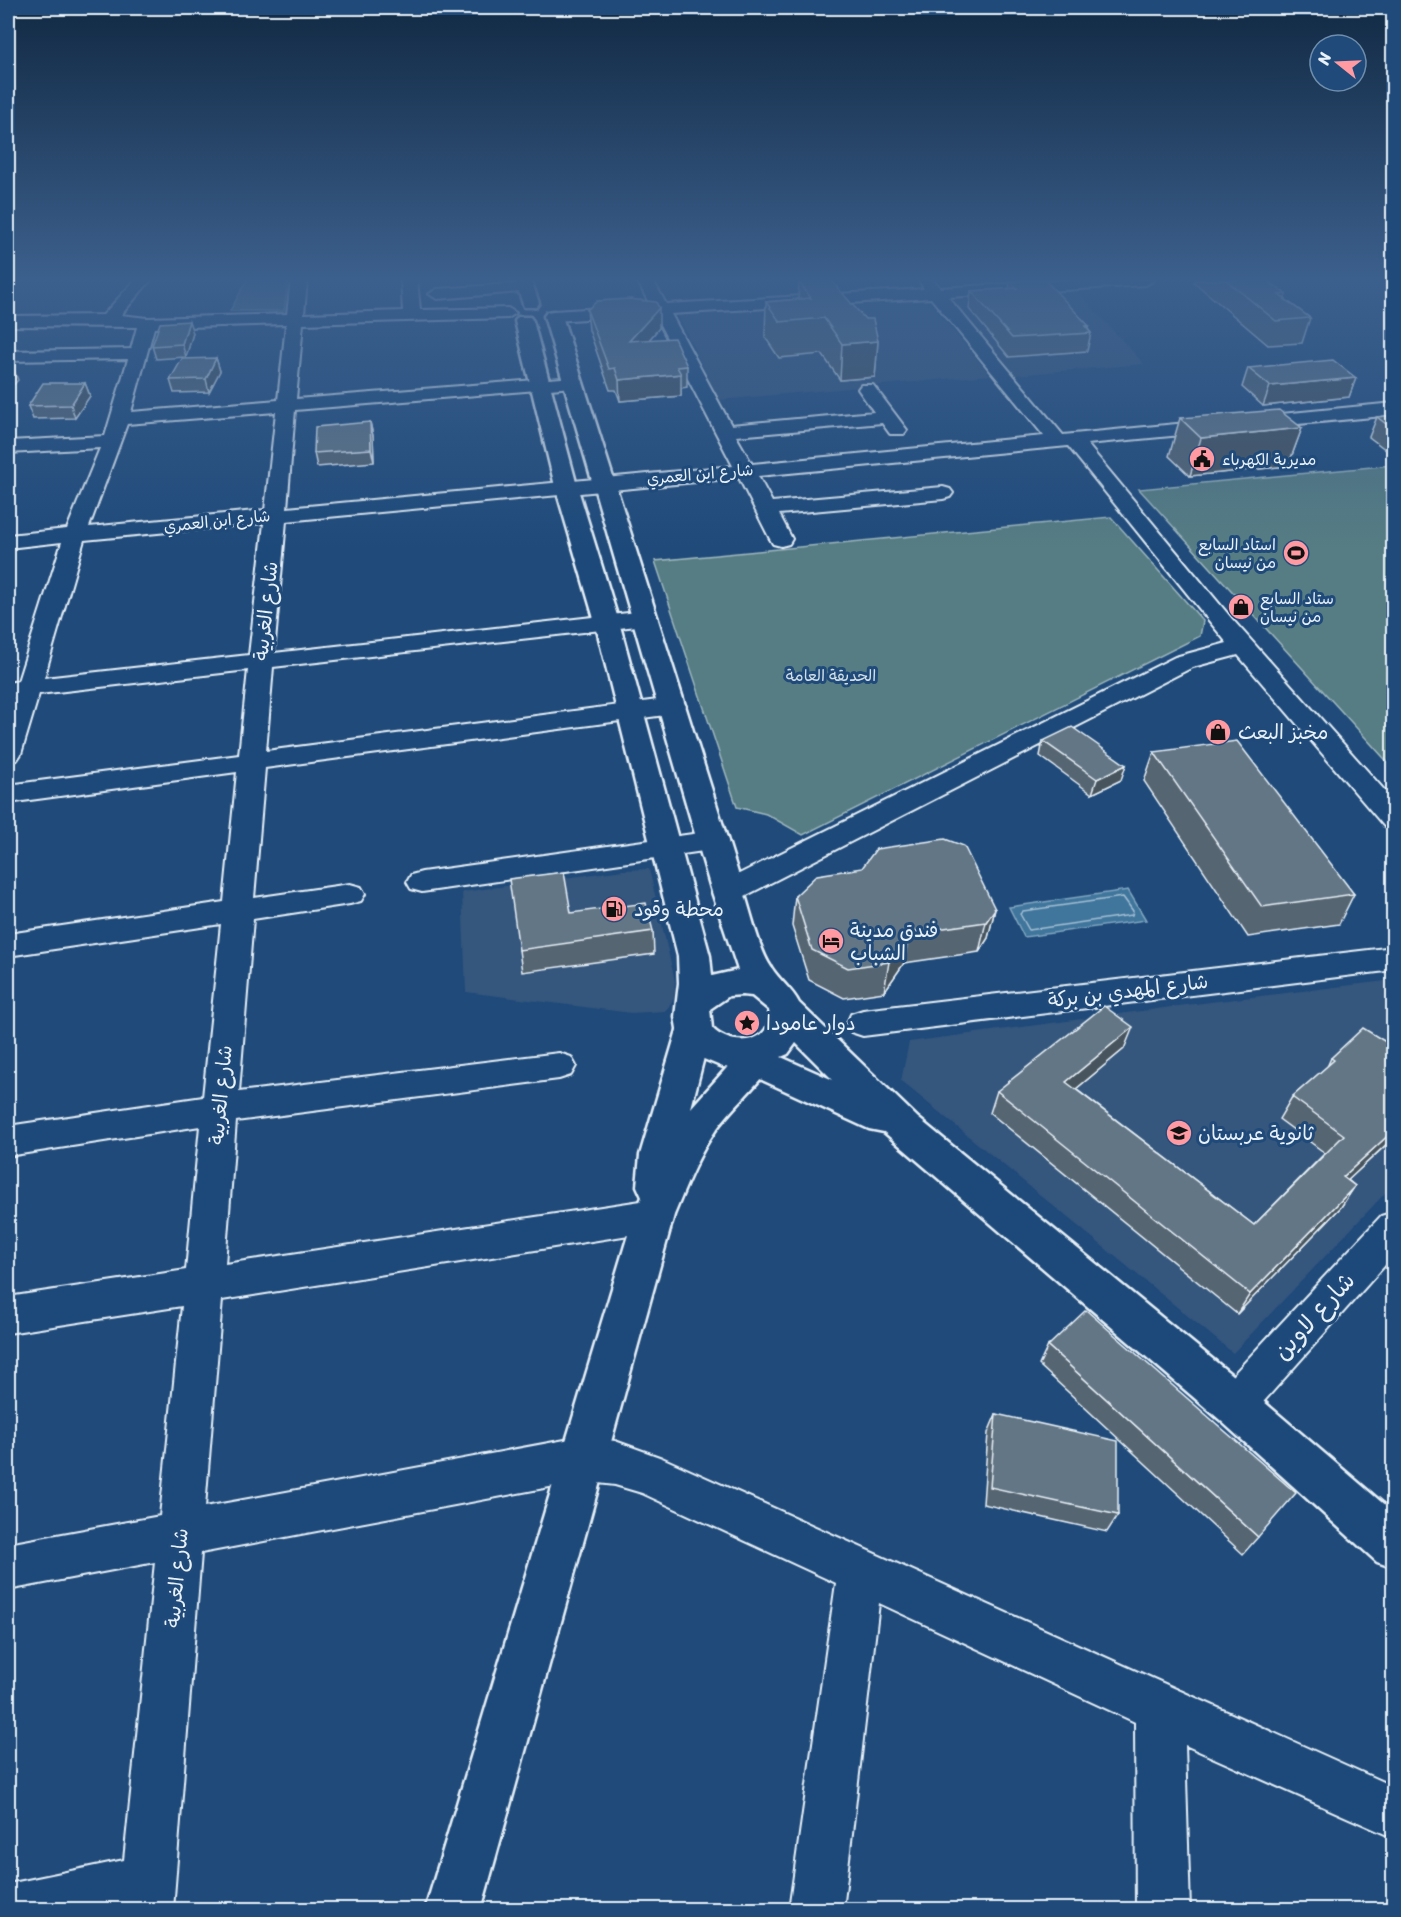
<svg xmlns="http://www.w3.org/2000/svg" width="1401" height="1917" font-family="Sriracha,'Playpen Sans Arabic',sans-serif">
<style>
.built{fill:#34577d}
.green{fill:#567d83;stroke:#9fb7be;stroke-width:1.5}
.water{fill:#3f759c;stroke:#83a7c1;stroke-width:1.5}
.lines{fill:none;stroke-linecap:round;stroke-linejoin:round}
.shore{stroke:#a4bfd3;stroke-width:1.5}
.minor-casing{stroke:#e8f1f8;stroke-width:4}
.major-casing{stroke:#e8f1f8;stroke-width:5}
.highway-casing{stroke:#e8f1f8;stroke-width:5}
.minor{fill:#1f4a7a;fill-rule:evenodd}
.major{fill:#1f4a7a;fill-rule:evenodd}
.highway{fill:#1f4a7a;fill-rule:evenodd}
.wall{fill:#566572;stroke:#e8f1f8;stroke-width:1.5}
.shaded-wall{fill:#46535d;stroke:#e8f1f8;stroke-width:1.5}
.building{fill:#647685;stroke:#e8f1f8;stroke-width:1.5}
.labels{text-anchor:middle;dominant-baseline:central;stroke-width:6;stroke-linejoin:round;paint-order:stroke}
.far-poi-label{font-size:16px;fill:#e8f1f8;stroke:#1f4a7a;text-anchor:start}
.far-street-label{font-size:16px;fill:#e8f1f8;stroke:#1f4a7a}
.far-park-label{font-size:16px;fill:#d2e0e6;stroke:#1f4a7a}
.street-label{font-size:20px;fill:#e8f1f8;stroke:#1f4a7a}
.poi-label{font-size:20px;fill:#e8f1f8;stroke:#1f4a7a;text-anchor:start}
.near-street-label{font-size:24px;fill:#e8f1f8;stroke:#1f4a7a}
</style>
<rect width="100%" height="100%" fill="#1f4a7a"/>
<filter id="ink" filterUnits="userSpaceOnUse"><feTurbulence type="fractalNoise" baseFrequency=".0167" numOctaves="2"/><feDisplacementMap in="SourceGraphic" scale="12" xChannelSelector="R" yChannelSelector="G"/><feConvolveMatrix kernelMatrix="1 2 1 2 8 2 1 2 1" color-interpolation-filters="sRGB"/></filter>
<g filter="url(#ink)">
<!-- built -->
<path class="built" d="M1076 290 1144 364 1014 375 952 302 957 298Z
M929 301 990 375 719 400 677 314Z
M649 869 675 981 674 998 666 1011 631 1013 466 992 462 892 623 870Z
M1393 980V1185L1233 1353 901 1081 909 1042 1186 1005Z"/>
<!-- green -->
<path class="green" d="M247 280H288L284 311H230Z
M1393 465H1394L1393 768 1139 489Z
M1111 517 1203 621 1200 636 803 835 766 814 737 807 655 561Z"/>
<!-- water -->
<path class="water" d="M1128 890 1146 920 1024 937 1009 907Z"/>
<g class="lines">
<!-- shore -->
<path class="shore" d="M1123 897 1133 911 1132 915 1029 930 1020 914 1023 911Z"/>
<!-- minor casing -->
<g class="minor-casing">
<path id="minor" d="M135 280H151L121 315 147 318 287 314 291 280H307L304 314 403 311 401 280H417L420 310 508 308 516 313 508 318 303 324 296 399 574 377 580 378 583 382 580 386 574 387 295 410 287 508 733 466 655 315 553 321 545 316 553 311 650 305 637 280H653L666 304 924 289 919 280H933L940 288 1069 280H1154L1146 285 948 297 1063 435 1394 403V415L1087 444 1232 619 1394 801V828L1384 826 1238 655 1193 667 739 899 728 902 717 899 713 892 717 885 1175 657 1227 643 1068 446 758 476 772 502 943 487 950 489 953 493 950 497 943 499 779 514 792 539 789 544 781 546 773 544 770 539 739 478 286 521 274 653 646 611 654 613 658 618 654 623 646 625 273 667 266 751 673 698 682 701 686 706 682 711 673 714 265 768 254 898 350 884 361 887 365 894 361 901 350 904 253 919 239 1092 559 1053 571 1057 576 1066 571 1075 559 1079 236 1121 225 1264 654 1199 667 1204 673 1215 667 1226 654 1231 222 1300 205 1507 581 1437 615 1441 662 1458 1394 1787V1838L1185 1745 1190 1910H1136L1135 1722 879 1603 843 1910H789L836 1583 642 1493 615 1485 581 1481 201 1553 173 1910H8V1884L124 1860 155 1562 8 1590V1544L160 1516 182 1306 8 1333V1297L186 1270 200 1126 8 1156V1126L203 1097 221 924 8 956V934L224 902 237 772 8 803V785L239 755 248 670 39 694 21 754 17 760 8 762V713L13 697H8V683L18 681 62 542 8 548V535L67 529 100 448 8 453V441L105 436 128 359 9 361 8 351 131 349 137 327 8 326V316L103 315ZM931 298 1044 436 752 464 736 436 882 423 890 434H904L907 430 873 385H861L858 389 874 412 731 425 671 314ZM286 324 278 400 131 412 154 328ZM276 412 265 510 89 527 127 424ZM264 523 249 655 44 678 84 540Z
M526 283 534 288 532 291 437 299 429 294 437 289Z
M714 831 724 834 728 841 724 848 422 892 411 889 407 882 411 875 422 872Z
M1394 947V970L863 1036 851 1032 847 1023 851 1014 863 1010Z
M1394 1212V1255L1249 1418 1234 1424 1219 1418 1213 1404 1219 1390 1381 1216Z"/>
</g>
<!-- major casing -->
<g class="major-casing">
<path id="major" d="M694 1017 706 1021 711 1030 691 1108 750 1042 762 1038 774 1042 780 1052C763 1082 735 1103 715 1131 697 1157 686 1186 674 1215L481 1910H425L634 1215 642 1197 637 1186 640 1155 677 1030 682 1021Z"/>
</g>
<!-- highway casing -->
<g class="highway-casing">
<path id="highway" d="M515 280H531L539 303 536 307H524Z
M553 311 559 312 562 316 744 892C751 913 759 949 771 967 779 980 792 989 799 1003L918 1118 1249 1389 1394 1513V1568L1377 1562 1219 1419 884 1132 869 1129 736 1068 723 1067 694 1055 678 1034 675 1017 679 983 678 956 595 622 555 486 515 321 518 317H530L533 321 577 486 619 622 710 956 712 976 738 970 712 892 544 316 547 312ZM742 995 752 996 769 1010C775 1044 731 1049 712 1028L710 1009 729 996ZM796 1043 833 1080 781 1057 788 1054Z"/>
</g>
<!-- minor -->
<use href="#minor" class="minor"/>
<!-- major -->
<use href="#major" class="major"/>
<!-- highway -->
<use href="#highway" class="highway"/>
</g>
<!-- wall -->
<path class="wall" d="M1195 280H1267L1286 294 1285 299 1310 318 1302 343 1268 345 1194 282Z
M1010 281 1089 326 1088 329 1091 333 1087 351 1009 357 969 309 971 291 1009 289Z
M799 282 878 341 875 377 840 380 822 354 779 358 765 337 766 302 798 299Z
M587 310 659 328 649 340 687 366V387L681 388V396L620 401 616 390H610L589 330Z
M193 333 186 357 156 359 152 346Z
M216 358 220 371 209 392 174 393 170 380Z
M1248 368 1356 378 1349 397 1263 406 1242 387Z
M85 383 90 396 75 418 33 419 28 406Z
M1394 415V456L1369 437 1377 417Z
M1180 418 1302 428 1288 466 1190 476 1169 456Z
M370 422 373 436 374 462 317 467 314 453Z
M1043 741 1121 780 1092 794 1040 756Z
M1154 752 1354 894 1339 924 1248 937 1144 781Z
M795 896 995 909 988 938 979 952 904 963 884 992 844 998 809 980 792 926Z
M571 913 653 931 654 954 522 972 519 950Z
M1394 1047V1138L1348 1180 1355 1186 1341 1207 1237 1314 990 1113 997 1091 1124 1049 1076 1089 1254 1225 1325 1153 1279 1119 1292 1097 1327 1067 1331 1058Z
M1048 1346 1258 1537 1243 1554 1039 1365Z
M996 1414 1118 1515 1107 1532 983 1504 988 1433Z"/>
<!-- shaded-wall -->
<path class="shaded-wall" d="M659 308V328L630 362 629 341Z
M189 321 193 333 186 357 182 344Z
M878 341 875 377 840 380 842 344Z
M216 358 220 371 209 392 206 379Z
M13 367 18 380 8 391V373Z
M681 374V396L620 401 619 380Z
M1356 378 1349 397 1263 406 1270 386Z
M85 383 90 396 75 418 71 405Z
M370 422 373 436 374 462 371 449Z
M1302 428 1288 466 1190 476 1201 438Z
M1126 765 1121 780 1092 794 1097 779Z
M995 909 988 938 979 952 986 922Z
M909 933 904 963 884 992 889 962Z
M1133 1027 1124 1049 1059 1103 1066 1082Z
M1394 1130 1393 1138 1329 1198 1343 1177Z
M1355 1186 1341 1207 1237 1314 1250 1294Z"/>
<!-- building -->
<path class="building" d="M831 280 865 319H873L878 341 842 344 824 318 780 322 766 302 811 298 799 282Z
M1027 280H1045L1089 326H1085L1091 333 1012 338 971 291 1017 288 1010 281Z
M1226 280H1267L1286 294 1279 295 1310 318 1276 321Z
M629 299 656 302 659 308 629 341 674 338 687 366 677 367 681 374 619 380 615 368 609 369 587 310 597 301Z
M189 321 182 344 152 346 160 323Z
M216 358 206 379 170 380 182 359Z
M1333 360 1356 378 1270 386 1248 368Z
M8 367H13L8 373Z
M43 383H85L71 405 28 406Z
M1279 410 1302 428 1201 438 1180 418Z
M1394 415V430L1377 417Z
M370 422 371 449 314 453 315 427Z
M1072 727 1126 765 1097 779 1043 741Z
M1237 741 1354 894 1262 907 1154 752Z
M945 839 964 846 995 909 986 922 909 933 889 962 848 968 812 950 795 896 817 875 862 868 876 849Z
M564 872 571 913 646 903 653 931 519 950 509 879Z
M1104 1006 1133 1027 1066 1082 1254 1225 1344 1135 1292 1097 1334 1060 1331 1058 1363 1028 1394 1047V1130L1343 1177 1355 1186 1250 1294 997 1091Z
M1086 1310 1296 1493 1258 1537 1048 1346Z
M996 1414 1118 1441V1515L990 1487Z"/>
</g>
<!-- sky -->
<linearGradient id="sky" x2="0" y2="1"><stop stop-color="#112943"/><stop offset="0.51" stop-color="#3c608d"/><stop offset="1" stop-color="#3c608d" stop-opacity="0"/></linearGradient>
<rect width="1401" height="548" fill="url(#sky)"/>
<!-- icons -->
<defs>
<g id="civic-disc" transform="scale(1.35)"><circle r="9.5" fill="#ff9aa2" stroke="#1f4a7a"/><path d="M-.6-6.5H3V-4.5H.6V-3L4-1V1h2V6H-6V1h2V-1L-.6-3ZM-1.2 2.5V6h2.4V2.5Z" fill="#111"/></g>
<g id="stadium-disc" transform="scale(1.35)"><circle r="9.5" fill="#ff9aa2" stroke="#1f4a7a"/><path d="M0-5a6.5 5 0 1 0 0 10a6.5 5 0 1 0 0-10ZM-3.5-1.8h7v3.6h-7Z" fill="#111"/></g>
<g id="shop-disc" transform="scale(1.35)"><circle r="9.5" fill="#ff9aa2" stroke="#1f4a7a"/><path d="M-5-2.5h2.3a2.7 3.5 0 0 1 5.4 0H5L5.5 6h-11ZM-1.5-2.5h3a1.5 2.3 0 0 0-3 0Z" fill="#111"/></g>
<g id="fuel-disc" transform="scale(1.35)"><circle r="9.5" fill="#ff9aa2" stroke="#1f4a7a"/><path d="M-5.5-6h7V0h2V4h1.3V-2.5L3-4.5l.8-.8L6-3V5H2.5V1h-1V6h-7ZM-4.2-4.7v3.2H.2V-4.7Z" fill="#111"/></g>
<g id="hotel-disc" transform="scale(1.35)"><circle r="9.5" fill="#ff9aa2" stroke="#1f4a7a"/><path d="M-6-4.5h1.5V1H6V5H4.5V3h-9V5H-6ZM-4 0a1.8 1.8 0 1 1 3.6 0ZM.5 0V-2.5h3Q6-2.5 6 0Z" fill="#111"/></g>
<g id="sight-disc" transform="scale(1.35)"><circle r="9.5" fill="#ff9aa2" stroke="#1f4a7a"/><path d="M0-6L1.8-2.2L6-1.7L2.9 1.2L3.7 5.4L0 3.3L-3.7 5.4L-2.9 1.2L-6-1.7L-1.8-2.2Z" fill="#111"/></g>
<g id="school-disc" transform="scale(1.35)"><circle r="9.5" fill="#ff9aa2" stroke="#1f4a7a"/><path d="M0-5L7-2L0 1L-7-2ZM-4 1L0 2.5L4 1V4Q0 6-4 4Z" fill="#111"/></g>
</defs>
<g fill-rule="evenodd">
<use href="#civic-disc" x="1202" y="459"/>
<use href="#stadium-disc" x="1296" y="553"/>
<use href="#shop-disc" x="1241" y="607"/>
<use href="#shop-disc" x="1218" y="732"/>
<use href="#fuel-disc" x="614" y="909"/>
<use href="#hotel-disc" x="831" y="941"/>
<use href="#sight-disc" x="747" y="1023"/>
<use href="#school-disc" x="1179" y="1133"/>
</g>
<g class="labels">
<!-- far-poi labels -->
<g class="far-poi-label">
<text x="1222" y="459">مديرية الكهرباء</text>
<text x="1276" y="544" text-anchor="end">استاد السابع<tspan x="1276" dy="18">من نيسان</tspan></text>
<text x="1260" y="598">ستاد السابع<tspan x="1260" dy="18">من نيسان</tspan></text>
</g>
<!-- far-street labels -->
<g class="far-street-label">
<text transform="translate(700 474) rotate(-5)">شارع ابن العمري</text>
<text transform="translate(217 521) rotate(-6)">شارع ابن العمري</text>
</g>
<!-- far-park labels -->
<g class="far-park-label">
<text x="831" y="675">الحديقة العامة</text>
</g>
<!-- street labels -->
<g class="street-label">
<text transform="translate(266 611) rotate(-84)">شارع الغربية</text>
<text transform="translate(1128 991) rotate(-7)">شارع المهدي بن بركة</text>
<text transform="translate(221 1095) rotate(-85)">شارع الغربية</text>
<text transform="translate(177 1578) rotate(-85)">شارع الغربية</text>
</g>
<!-- poi labels -->
<g class="poi-label">
<text x="1238" y="732">مخبز البعث</text>
<text x="634" y="909">محطة وقود</text>
<text x="850" y="930">فندق مدينة<tspan x="850" dy="23">الشباب</tspan></text>
<text x="766" y="1023">دوار عامودا</text>
<text x="1198" y="1133">ثانوية عربستان</text>
</g>
<!-- near-street labels -->
<g class="near-street-label">
<text transform="translate(1314 1316) rotate(-48)">شارع لاوين</text>
</g>
</g>
<!-- margin -->
<rect width="1401" height="1917" fill="none" stroke="#1f4a7a" stroke-width="30"/>
<rect x="15" y="15" width="1371" height="1887" fill="none" stroke="#e8f1f8" stroke-width="2" filter="url(#ink)"/>
<!-- north arrow -->
<g transform="translate(1338 63) rotate(288)"><circle r="28" fill="#1f4a7a" stroke="#6f8dac" stroke-width="1.5"/>
<path d="M0-4.5L10 22L0 15L-10 22Z" fill="#ff9aa2"/>
<text y="-9" font-size="16" font-weight="bold" text-anchor="middle" fill="#e8f1f8">N</text>
</g>
</svg>
